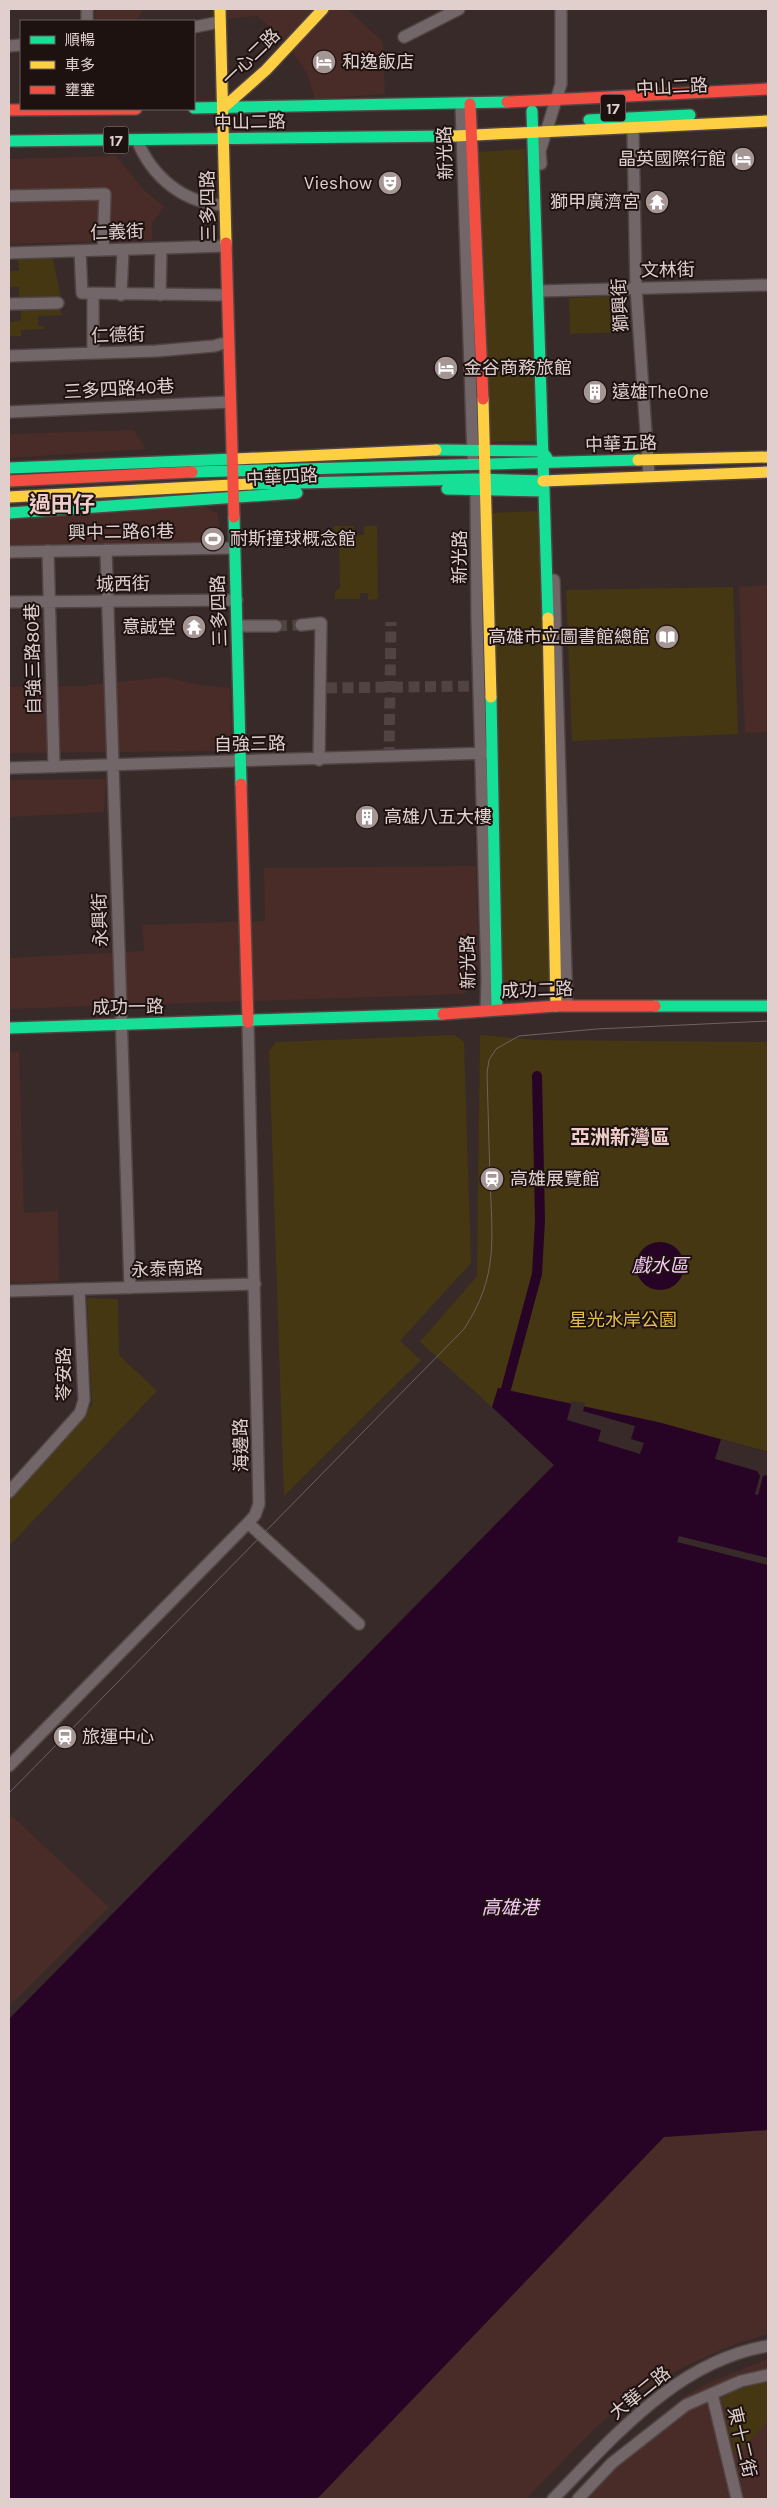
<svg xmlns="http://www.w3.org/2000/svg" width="777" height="2508" font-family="Karla,'Noto Sans TC',sans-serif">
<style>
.built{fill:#492c28}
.green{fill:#443712}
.water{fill:#270426}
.pier{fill:#382a28}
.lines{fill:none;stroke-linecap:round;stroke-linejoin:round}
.canal{stroke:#270426;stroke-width:10}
.street-tunnel{stroke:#514341;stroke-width:11;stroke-dasharray:11 5.5;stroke-linecap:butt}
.street-casing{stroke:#514544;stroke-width:14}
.fast-casing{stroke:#514544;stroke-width:14}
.slow-casing{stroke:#514544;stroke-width:14}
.jam-casing{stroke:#514544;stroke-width:14}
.street{stroke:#736669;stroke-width:11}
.fast{stroke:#16e098;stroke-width:11}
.slow{stroke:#ffcf43;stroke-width:11}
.jam{stroke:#f24e42;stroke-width:11}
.tram{stroke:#6e6264;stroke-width:1}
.labels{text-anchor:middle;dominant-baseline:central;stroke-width:4;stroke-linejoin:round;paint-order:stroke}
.shield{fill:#1d1210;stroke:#a69694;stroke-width:1}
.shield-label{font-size:16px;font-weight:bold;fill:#e0cfcd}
.street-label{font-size:18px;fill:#e0cfcd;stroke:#1d1210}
.poi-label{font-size:18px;fill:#e0cfcd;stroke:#1d1210;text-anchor:start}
.park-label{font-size:18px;fill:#e0bc4a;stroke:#1d1210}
.water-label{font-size:19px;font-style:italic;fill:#f7c7f6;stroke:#1d1210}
.quarter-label{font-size:20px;font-weight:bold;fill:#efcdc8;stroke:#1d1210}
.district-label{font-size:22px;font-weight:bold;fill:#efcdc8;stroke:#1d1210}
</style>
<rect width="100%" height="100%" fill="#382a28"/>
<!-- built -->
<path class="built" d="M95 9H144L136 21H95Z
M224 9H347L383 42 385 94 315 99 307 73 281 36 257 16 224 19Z
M116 156 143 189 164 207 152 223V240L9 244V159Z
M134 430 146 449 9 458V434Z
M203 506 218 514 221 545 9 548V518Z
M768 585V732L745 733 739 587Z
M166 677 199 685 230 688 231 743 224 751 9 753V687L80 686Z
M106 779 104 812 9 817V780Z
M476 866 478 948 477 983 464 994 9 1009V958L144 951 142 925 265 921 264 868Z
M9 1052H19L24 1213 58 1211 59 1281 9 1283Z
M12 1816 109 1907 9 2006V1819Z
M768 2130V2334L735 2344 688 2365 641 2391 595 2428 526 2499H317L664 2137Z
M768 2359V2499H570L610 2459 685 2396 710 2382Z"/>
<!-- green -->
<path class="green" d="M525 149 536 441 486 442 477 152Z
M52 256 61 297 19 299V287H9V271H19L18 258Z
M623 296 624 332 570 334 569 298Z
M21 307H59L62 315 38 316V326H44V329L21 330V336H9V322L21 321Z
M540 511 550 982H503L490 513Z
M334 526H354V535H364V526H377L378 599 368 600V593H360V599H335V592L340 587 339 539 334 536Z
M733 587 738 734 572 741 566 590Z
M455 1035 464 1042 471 1263 400 1341 421 1360 284 1496 269 1051 276 1042Z
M480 1035 538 1040 768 1042V1452L498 1388 492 1407 420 1342 477 1276Z
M87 1298 118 1299 119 1355 157 1391 9 1546V1495L92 1405Z
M768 2381V2421L735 2456 722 2397 741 2388Z"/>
<!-- water -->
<path class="water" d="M636 1266a24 24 0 1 1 48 0a24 24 0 1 1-48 0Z
M498 1388 658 1422 768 1452V2130L664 2137 317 2499H9V2019L554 1465 492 1407Z"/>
<!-- pier -->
<path class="pier" d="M572 1401 585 1403 583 1411 635 1426 631 1439 644 1443 640 1454 598 1441 601 1430 567 1420Z
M721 1439 768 1452V1475L763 1476 758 1495 755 1494 760 1476 757 1471 715 1459Z
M679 1536 768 1558V1565L677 1542Z"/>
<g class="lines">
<!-- canal -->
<path class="canal" d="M506 1389 537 1274 540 1220 537 1076"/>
<!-- street-tunnel -->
<path class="street-tunnel" d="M276 626 301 625
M326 688 479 686
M389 758 391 622"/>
<!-- street casing -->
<g class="street-casing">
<path id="street" d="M87 9V21
M194 27 220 22
M404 37 459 9
M9 46 21 45
M461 104 473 457
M633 131 636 288 649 476
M137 140C152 177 184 204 225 205
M541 164 540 151 561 84V9
M9 196 105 194 103 250
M80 251 82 293 227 295
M9 253 226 246
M538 291 768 285
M93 293V353
M121 295 123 250
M160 295 161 248
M9 304 58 303
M9 356 156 351 214 346 228 342
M9 412 230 402
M476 483 477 619 487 980 486 1010
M106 550 130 1288
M48 551 54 767
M9 552 235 548
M554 580 567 1006
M9 602 237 600
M301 625 321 623 319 760
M238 626H276
M9 768 488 753
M9 1291 255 1284
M9 1492 80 1413 84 1400 79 1289
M248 1523 359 1624
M9 1766 248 1523 255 1515 259 1504 248 1022
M712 2394 737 2499
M553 2499C614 2437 677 2361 768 2346
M578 2499 612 2463 686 2405 741 2381 768 2375"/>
</g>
<!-- fast casing -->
<g class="fast-casing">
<path id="fast" d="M194 108 507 102
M532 111 548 618
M589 120 690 115
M9 141 455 136
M436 450 542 451 547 458
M9 468 235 459
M192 472 638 460
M250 484 475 479 543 481
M447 489 544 491
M9 513 297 493
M234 517 241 784
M491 697 497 1009
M655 1006H768
M9 1028 443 1014"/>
</g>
<!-- slow casing -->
<g class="slow-casing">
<path id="slow" d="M220 9 226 243
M223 108 266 70 323 9
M455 136 768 121
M483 399 491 697
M235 459 436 450
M638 460 768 457
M543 481 768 472
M9 497 250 484
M548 618 556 1006"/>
</g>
<!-- jam casing -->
<g class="jam-casing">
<path id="jam" d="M507 102 768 89
M470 104 483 399
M9 110 136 109
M226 243 234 517
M9 481 192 472
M241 784 248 1022
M443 1014 556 1006H655"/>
</g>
<!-- street -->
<use href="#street" class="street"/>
<!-- fast -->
<use href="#fast" class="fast"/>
<!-- slow -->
<use href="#slow" class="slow"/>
<!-- jam -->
<use href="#jam" class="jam"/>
<!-- tram -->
<path class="tram" d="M9 1793 464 1329C499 1276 492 1238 490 1178 489 1143 488 1108 487 1073L489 1060 496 1049 519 1036 597 1029 768 1021"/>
</g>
<!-- icons -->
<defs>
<g id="hotel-disc" transform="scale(1.25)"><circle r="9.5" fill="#a59593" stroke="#1d1210"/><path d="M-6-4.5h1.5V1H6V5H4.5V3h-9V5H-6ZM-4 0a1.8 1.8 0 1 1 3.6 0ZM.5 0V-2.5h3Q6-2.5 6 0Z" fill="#fff"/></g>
<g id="theatre-disc" transform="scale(1.25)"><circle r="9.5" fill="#a59593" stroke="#1d1210"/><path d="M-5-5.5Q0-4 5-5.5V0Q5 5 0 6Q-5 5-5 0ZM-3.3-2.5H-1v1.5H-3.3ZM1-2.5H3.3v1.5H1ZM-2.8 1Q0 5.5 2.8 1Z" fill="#fff"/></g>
<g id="temple-disc" transform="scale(1.25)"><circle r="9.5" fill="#a59593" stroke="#1d1210"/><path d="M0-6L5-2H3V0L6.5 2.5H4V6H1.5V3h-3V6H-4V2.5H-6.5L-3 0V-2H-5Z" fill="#fff"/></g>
<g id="building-disc" transform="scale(1.25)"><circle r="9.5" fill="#a59593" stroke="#1d1210"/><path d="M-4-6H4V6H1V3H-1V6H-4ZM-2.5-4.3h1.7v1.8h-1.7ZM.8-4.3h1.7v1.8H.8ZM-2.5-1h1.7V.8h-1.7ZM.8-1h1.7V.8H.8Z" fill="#fff"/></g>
<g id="stadium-disc" transform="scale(1.25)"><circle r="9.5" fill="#a59593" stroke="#1d1210"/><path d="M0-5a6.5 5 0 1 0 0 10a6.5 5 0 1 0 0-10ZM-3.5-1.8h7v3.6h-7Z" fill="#fff"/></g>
<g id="library-disc" transform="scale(1.25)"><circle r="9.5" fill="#a59593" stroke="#1d1210"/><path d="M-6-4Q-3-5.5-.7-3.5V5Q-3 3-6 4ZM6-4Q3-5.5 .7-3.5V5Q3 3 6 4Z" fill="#fff"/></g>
<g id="station-disc" transform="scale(1.25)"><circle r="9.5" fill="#a59593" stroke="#1d1210"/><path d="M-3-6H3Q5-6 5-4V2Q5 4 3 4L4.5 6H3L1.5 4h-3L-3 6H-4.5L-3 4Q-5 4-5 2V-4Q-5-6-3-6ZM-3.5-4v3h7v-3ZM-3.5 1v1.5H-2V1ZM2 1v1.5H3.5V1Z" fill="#fff"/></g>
</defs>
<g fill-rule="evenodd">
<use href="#hotel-disc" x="324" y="62"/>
<use href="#hotel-disc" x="743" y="159"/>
<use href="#theatre-disc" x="390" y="183"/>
<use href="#temple-disc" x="657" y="202"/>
<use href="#hotel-disc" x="446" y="368"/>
<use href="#building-disc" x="595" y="392"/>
<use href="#stadium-disc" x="213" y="539"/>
<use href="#temple-disc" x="194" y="627"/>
<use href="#library-disc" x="667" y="637"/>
<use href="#building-disc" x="367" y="817"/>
<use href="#station-disc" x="492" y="1179"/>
<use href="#station-disc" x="65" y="1737"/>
</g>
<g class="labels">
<!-- shield labels -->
<g class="shield">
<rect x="600.5" y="94.5" width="25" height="27" rx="4"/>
<rect x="103.5" y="126.5" width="25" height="27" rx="4"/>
</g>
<g class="shield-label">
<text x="613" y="108">17</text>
<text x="116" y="140">17</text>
</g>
<!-- street labels -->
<g class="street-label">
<text transform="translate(251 57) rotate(-44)">一心二路</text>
<text transform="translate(672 87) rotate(-3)">中山二路</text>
<text transform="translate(250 122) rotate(-1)">中山二路</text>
<text transform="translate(445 153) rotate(-92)">新光路</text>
<text transform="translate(208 206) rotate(-91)">三多四路</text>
<text transform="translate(117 232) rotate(-2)">仁義街</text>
<text transform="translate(668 270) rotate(-1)">文林街</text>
<text transform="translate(620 305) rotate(-93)">獅興街</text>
<text transform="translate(118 335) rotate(-2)">仁德街</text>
<text transform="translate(119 389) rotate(-3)">三多四路40巷</text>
<text transform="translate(621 444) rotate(-2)">中華五路</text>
<text transform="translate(282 477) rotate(-3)">中華四路</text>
<text transform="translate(121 532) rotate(-1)">興中二路61巷</text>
<text transform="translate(460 557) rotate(-90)">新光路</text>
<text transform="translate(123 584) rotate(-1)">城西街</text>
<text transform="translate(219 611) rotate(-92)">三多四路</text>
<text transform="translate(33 659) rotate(-91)">自強三路80巷</text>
<text transform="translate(250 744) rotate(-1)">自強三路</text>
<text transform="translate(100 920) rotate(-92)">永興街</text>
<text transform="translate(468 962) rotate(-91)">新光路</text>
<text transform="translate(537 990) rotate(-2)">成功二路</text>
<text transform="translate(128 1007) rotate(-1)">成功一路</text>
<text transform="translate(167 1269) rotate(-2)">永泰南路</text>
<text transform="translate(64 1374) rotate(-90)">苓安路</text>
<text transform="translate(241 1445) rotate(-91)">海邊路</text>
<text transform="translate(640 2393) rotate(-39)">大華二路</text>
<text transform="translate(742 2442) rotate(77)">東十二街</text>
</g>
<!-- poi labels -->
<g class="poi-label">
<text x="342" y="62">和逸飯店</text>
<text x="726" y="159" text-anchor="end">晶英國際行館</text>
<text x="372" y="183" text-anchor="end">Vieshow</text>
<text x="640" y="202" text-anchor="end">獅甲廣濟宮</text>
<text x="464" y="368">金谷商務旅館</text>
<text x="612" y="392">遠雄TheOne</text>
<text x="230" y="539">耐斯撞球概念館</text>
<text x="176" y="627" text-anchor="end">意誠堂</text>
<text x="650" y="637" text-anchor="end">高雄市立圖書館總館</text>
<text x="384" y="817">高雄八五大樓</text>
<text x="510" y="1179">高雄展覽館</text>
<text x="82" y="1737">旅運中心</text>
</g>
<!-- park labels -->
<g class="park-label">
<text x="623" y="1320">星光水岸公園</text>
</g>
<!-- water labels -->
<g class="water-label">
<text x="660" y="1266">戲水區</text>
<text x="510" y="1908">高雄港</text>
</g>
<!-- quarter labels -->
<g class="quarter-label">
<text x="620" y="1137">亞洲新灣區</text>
</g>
<!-- district labels -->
<g class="district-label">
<text x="62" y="505">過田仔</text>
</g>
</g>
<!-- border -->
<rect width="777" height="2508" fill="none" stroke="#e0cfcd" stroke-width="20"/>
<!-- legend -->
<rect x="20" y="20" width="175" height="90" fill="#1d1210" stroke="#6b5e5c"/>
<rect x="30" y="36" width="25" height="8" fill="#16e098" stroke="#6b5e5c"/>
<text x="65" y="45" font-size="15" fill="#e0cfcd">順暢</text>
<rect x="30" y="61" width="25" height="8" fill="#ffcf43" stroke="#6b5e5c"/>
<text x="65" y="70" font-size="15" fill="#e0cfcd">車多</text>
<rect x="30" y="86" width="25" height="8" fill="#f24e42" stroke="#6b5e5c"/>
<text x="65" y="95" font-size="15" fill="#e0cfcd">壅塞</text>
</svg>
